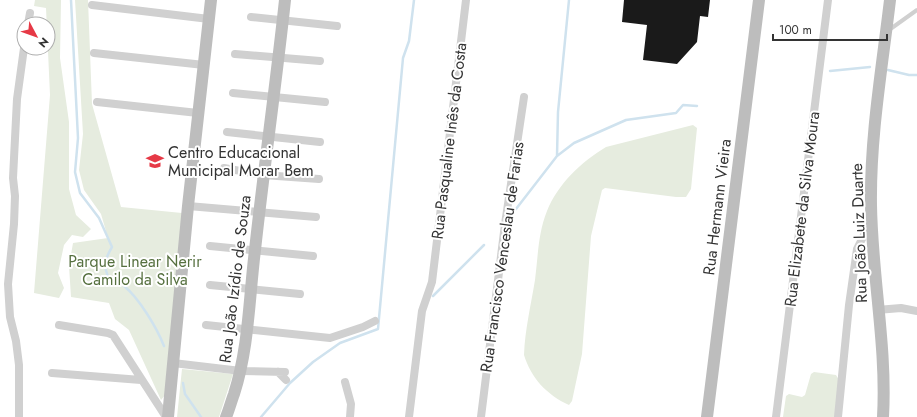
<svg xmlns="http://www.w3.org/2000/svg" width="917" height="417" font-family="Jost,sans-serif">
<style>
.green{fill:#e6ecdf}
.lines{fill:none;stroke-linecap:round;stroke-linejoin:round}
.stream{stroke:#cfe2ee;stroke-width:2.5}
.building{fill:#1a1a1a}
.lane{stroke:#d0d0d0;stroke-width:4}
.street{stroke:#d0d0d0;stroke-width:8}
.secondary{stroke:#bdbdbd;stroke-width:12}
.labels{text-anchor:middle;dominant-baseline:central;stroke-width:4;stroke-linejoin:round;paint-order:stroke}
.street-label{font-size:16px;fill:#333;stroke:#fff}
.poi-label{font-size:16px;fill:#333;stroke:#fff;text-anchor:start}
.park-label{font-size:16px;fill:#56703f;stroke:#fff}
</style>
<rect width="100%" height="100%" fill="#fff"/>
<!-- green -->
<path class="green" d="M35 0H61L60 58 69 122V189L76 215 91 229 83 237 72 235 64 245 58 273 64 288 59 298 34 293 50 95 46 8 34 6Z
M75 0H88L92 104 121 207 182 213 165 395 161 400 129 330 115 319 109 303 71 297 69 266 73 243 108 238 101 214 84 190 79 170 83 134Z
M693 125 697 128 691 189 686 197H676L605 188 602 190 591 236 582 354 572 401 569 405C547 395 531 378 524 355 525 329 531 305 535 280 538 257 538 233 547 211 558 184 581 162 606 147Z
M182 369 233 374 219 417H177Z
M814 372 836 375 839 380 835 417H783L786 396 789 394 802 397 805 395 811 374Z"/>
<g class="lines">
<!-- stream -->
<path class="stream" d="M71 0 78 138 75 172 80 193 99 218 112 247C105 259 103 264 108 277 113 280 119 283 124 286 139 298 157 328 164 346
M888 70 909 75H917
M830 71 870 67
M557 156 558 112 569 0
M516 209 557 156 574 143 626 120 676 113 683 105 697 106
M433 296 484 245
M183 383 185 394 201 417
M261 417 290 383 313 362 340 343 378 329 403 58 409 41 414 0"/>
</g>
<!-- building -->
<path class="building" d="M624 0H710L708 17 700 16 697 42 677 64 643 60 647 25 622 22Z"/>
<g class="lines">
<!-- lane -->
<path class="lane" d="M889 30 917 10"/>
<!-- street -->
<path class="street" d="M92 5 209 19
M251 17 337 26
M28 24 30 13
M94 53 204 65
M235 54 320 61
M233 93 325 102
M97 102 198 113
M227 132 320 142
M224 168 263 175 319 179
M188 206 316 217
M210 246 313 256
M210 285 300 294
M877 310 901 308 917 311
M59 325 108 333 113 335 166 417
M206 325 330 338 363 327 375 321
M173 363 241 371 285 372
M278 372 286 380
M52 373 141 380
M345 382 351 404 350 417
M19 417V365L16 341 10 317 8 284 14 224 15 196 13 178 17 99 24 48
M409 417 422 311 432 282 466 0
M481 417 505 224 524 97
M776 417 828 0
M838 417 849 305 857 249 865 233 871 225"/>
<!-- secondary -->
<path class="secondary" d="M168 417 188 206 211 0
M226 417C229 410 231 402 234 394 249 347 249 298 255 250 264 167 276 84 285 0
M707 417 759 0
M883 417C887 347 872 276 871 205 870 137 882 68 890 0"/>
</g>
<!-- icons -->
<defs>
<g id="school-bare" transform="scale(1.38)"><path d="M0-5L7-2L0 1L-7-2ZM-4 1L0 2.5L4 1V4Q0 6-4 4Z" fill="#e63946" stroke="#fff" stroke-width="2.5" paint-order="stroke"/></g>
</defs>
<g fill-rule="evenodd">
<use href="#school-bare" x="155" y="161"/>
</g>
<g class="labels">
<!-- street labels -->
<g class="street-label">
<text transform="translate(449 141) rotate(-83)">Rua Pasqualine Inês da Costa</text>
<text transform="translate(717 207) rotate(-83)">Rua Hermann Vieira</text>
<text transform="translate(802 209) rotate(-83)">Rua Elizabete da Silva Moura</text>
<text transform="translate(859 233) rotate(-92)">Rua João Luiz Duarte</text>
<text transform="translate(502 257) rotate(-82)">Rua Francisco Venceslau de Farias</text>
<text transform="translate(235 279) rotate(-83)">Rua João Izídio de Souza</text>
</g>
<!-- poi labels -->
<g class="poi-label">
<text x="168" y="152">Centro Educacional<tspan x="168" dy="18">Municipal Morar Bem</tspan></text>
</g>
<!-- park labels -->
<g class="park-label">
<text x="135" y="261">Parque Linear Nerir<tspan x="135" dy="18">Camilo da Silva</tspan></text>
</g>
</g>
<!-- north arrow -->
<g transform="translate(36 36) rotate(131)"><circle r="19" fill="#ffffff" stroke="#adadad"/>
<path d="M0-3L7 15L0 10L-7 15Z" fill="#e63946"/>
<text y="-6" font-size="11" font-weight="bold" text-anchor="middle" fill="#333333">N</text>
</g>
<!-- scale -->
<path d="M773 34v6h114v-6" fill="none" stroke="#333333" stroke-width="2"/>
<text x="779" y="34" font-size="12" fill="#333333" stroke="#ffffff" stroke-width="3" paint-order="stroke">100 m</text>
</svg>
